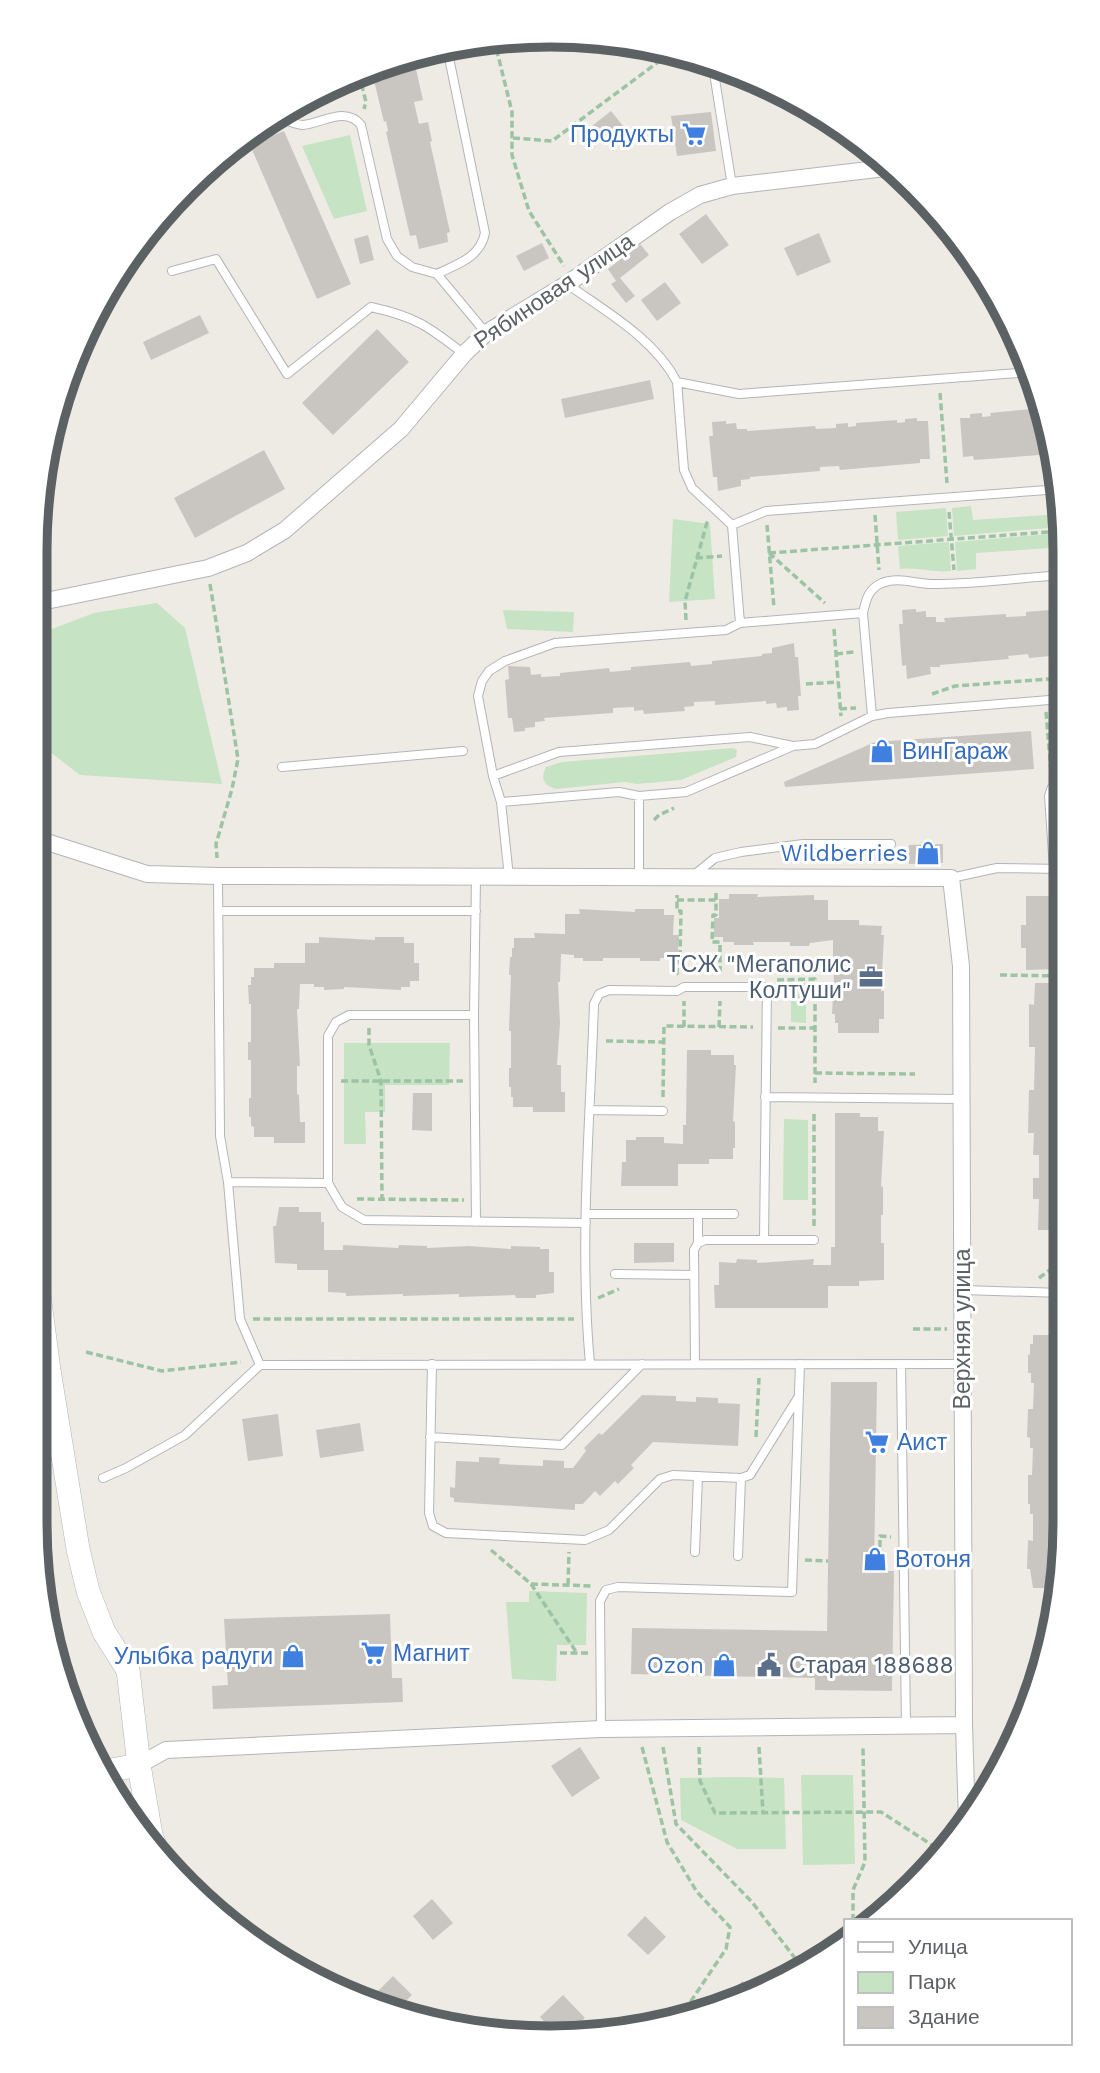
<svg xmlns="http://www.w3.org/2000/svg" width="1100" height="2073" font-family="'Work Sans',sans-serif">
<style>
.green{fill:#c6e3c3}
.building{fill:#c9c6c2}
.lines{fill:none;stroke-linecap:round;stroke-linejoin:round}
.lane-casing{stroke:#b2b5b8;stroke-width:10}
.street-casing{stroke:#b2b5b8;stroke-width:18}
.secondary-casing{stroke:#b1b5b8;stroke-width:24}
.path{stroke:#9cc4a4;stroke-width:3.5;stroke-dasharray:7 3.5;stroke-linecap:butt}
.lane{stroke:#fff;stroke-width:8}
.street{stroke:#fff;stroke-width:16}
.secondary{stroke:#fff;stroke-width:23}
.labels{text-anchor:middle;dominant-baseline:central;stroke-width:6;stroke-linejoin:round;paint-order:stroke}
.shop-label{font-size:23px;fill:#366cbe;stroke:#fff;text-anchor:end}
.street-label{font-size:23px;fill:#5c6164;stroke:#fff}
.service-label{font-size:23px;fill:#4e5e75;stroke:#fff;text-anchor:end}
.rim{fill:none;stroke:#5c6164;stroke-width:9}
</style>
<rect width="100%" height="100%" fill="#eeebe5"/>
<!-- green -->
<path class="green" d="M350 135 367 211 334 219 302 146Z
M1061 499V527L954 536 952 508 971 506 973 520 1047 515 1046 500Z
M946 508 948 536 898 540 896 512Z
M673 519 710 524 715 599 669 602Z
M1061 533V563H1051L1050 548 976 553V569L957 571 955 542Z
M949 542 951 571C934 573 918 567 900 569L898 546Z
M157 603 185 628 222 784 80 775 37 742 36 635 94 613Z
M503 610 574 612 573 632 507 629Z
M733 748 737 750 736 757 681 780 637 784 625 782 556 789C544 786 540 778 546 767L562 762Z
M791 982 806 983V1023L791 1022Z
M344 1043H450L449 1085H385V1112H365L366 1144H344Z
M784 1119 808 1120V1200H783Z
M529 1591 587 1593 586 1645H557L556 1681 512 1679 506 1602H529Z
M801 1775H853L855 1864 803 1865Z
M736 1777 784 1778 786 1849H737L681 1820 680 1778Z"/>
<!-- building -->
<path class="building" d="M413 56 423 100 414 102 419 124 428 122 432 141 430 142 450 232 447 233 448 242 419 249 416 235 410 236 386 132 388 131 386 121 384 122 371 68 385 62Z
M810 109 827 121 811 122Z
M611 111 623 126 604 141 592 126Z
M711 112 716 151 677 156 671 116Z
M284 131 351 284 317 299 250 145Z
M706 214 729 245 702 264 679 234Z
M819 233 831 262 797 276 784 248Z
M368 235 374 260 360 264 354 239Z
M542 243 549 258 524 271 516 256Z
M640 244 649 255 620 278 635 296 626 303 611 284 616 281 608 269Z
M665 282 681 303 657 321 641 300Z
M200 315 209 333 151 360 143 342Z
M377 329 409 362 333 435 302 403Z
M650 380 654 399 565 418 561 399Z
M1039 407 1053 454 974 460 973 456 963 457 960 418H970V414L982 413V417L991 416 990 413 1031 409V413L1039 412Z
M917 418V421H928L930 459H920V463L840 470 839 466 820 467V471L750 477V479L741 480V486L718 491 717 477H713L709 436H713L712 422 726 421V424L736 423 737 429H747V431L815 426 816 429 836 428V424L848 423V427L856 426V423L897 420V423L905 422V419Z
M264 450 285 489 195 538 174 498Z
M916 609V612L926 611V617H936V622H945L944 618 1006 614V617L1026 616V612L1061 609V655L1029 658 1028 654 1008 656 1009 659 940 665V667H930L931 674 907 679 906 665 902 666 899 624H903L902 610Z
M794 643 795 657H798L801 696H798L799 710 787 711V707L777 708 776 703 766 704V701L715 705V701L694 702V706L684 707 685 711 644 714 643 710 634 711V707L613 708V713L544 718 545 721 535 722V727L525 728V731L514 732 512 718H508L505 680 509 679 508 666 530 667 531 675 541 674V677L560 676V673L609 668 610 672 631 670V667L690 662 691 666 712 664V661L762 656V654L772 653V648Z
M1031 731 1034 769 785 787 784 782 875 742Z
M943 844V863L909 864V845Z
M729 894H758L757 897 814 895V900H828V920H859V925L882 926 881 935H884L881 991H884V1019H879V1033H838V1023H835V1014H832L835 958H833V940L810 943 809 946H790V942H753L754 945H734V942H723V937H714V918H719V899H729Z
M1026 896H1062L1061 969 1026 970V948H1021V925H1026Z
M579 909 635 912V909H664V915H674L673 935H679L678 953H669V958H660V961H640V958H603V961H583V958H574V955L561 954 560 982H558L560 1023 557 1065H561V1092H565V1112H533V1107H513V1097H511V1087H509V1068H511V1031H509L511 975H509L510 957H512V948H514V938H535L534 933 565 934V914H580Z
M319 937 375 940V937H404V943H414V963H419V981H410V987H401V990L344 987V989L324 990V987H314V984H300L299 1009H297L300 1066H297V1094L299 1095 300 1122H305V1143H274V1137H254V1127L251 1126V1117H249V1098H251V1060H248V1042H251V1004H249L248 985H251V977H254V968H274V963H305V943H319Z
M1035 983H1062L1063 1230H1038L1039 1199H1033V1178H1039V1155H1033L1034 1133H1028L1029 1090H1034L1035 1047H1029V1004L1034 1005Z
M687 1050H711V1055H734V1065H736L733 1121 735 1122V1148H733V1159H709V1164H678V1186H621L622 1162H626V1140H636V1137H664V1143L683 1144V1125H686Z
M413 1093H432V1131L412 1130Z
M835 1113H860V1117H878V1131H884L881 1186 883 1187V1215H881V1243H884V1280L859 1281V1286H828V1308H715L714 1285H719V1262L736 1263 737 1259 757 1260V1263L814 1259 813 1265H831V1247H835Z
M279 1207H299V1212H321V1222H324V1250H343V1245L398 1248 399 1245 427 1246V1248L469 1246 511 1249V1246L540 1247V1249H549V1272H554V1293L536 1295V1298H516L515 1295 459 1297V1294L403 1296V1294L346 1296V1293L328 1292V1270H297V1264L275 1263 273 1226H276Z
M634 1243H674V1262L634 1263Z
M1050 1332H1063L1064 1556 1053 1623H1049L1050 1588H1033L1030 1569H1027L1028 1540 1033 1541V1514H1030V1504H1028V1475H1032L1033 1448H1030V1438L1027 1437 1028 1409H1033L1034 1383H1031V1373H1028V1355L1030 1354V1344H1033V1335H1050Z
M831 1382H877L874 1571H894L892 1691 815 1690V1678L631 1674 632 1628 827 1631Z
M642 1395 676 1396V1401L696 1402V1397L718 1398V1403L740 1404 738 1446 653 1442 631 1465 634 1468 618 1484 615 1481 600 1496 595 1491 583 1504H575V1510L454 1502V1498L450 1497V1487L455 1488 456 1461 479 1462V1457L500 1458 499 1464 543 1466V1460L564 1461V1468H573L586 1451 584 1448 599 1433 602 1435Z
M278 1414 283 1456 248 1461 242 1419Z
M360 1423 364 1451 320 1458 316 1430Z
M390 1614 392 1678H402L403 1702 213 1709 212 1686 228 1685 224 1619Z
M59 1621 62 1637 54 1638 51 1622Z
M580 1747 600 1778 572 1797 551 1766Z
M432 1899 453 1923 433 1940 413 1916Z
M645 1916 666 1937 648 1955 627 1935Z
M393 1976 412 1995 396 2011 370 1999Z
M742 1981 757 1993 747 1999 722 2005Z
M563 1995 585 2018 567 2035 556 2034 540 2017Z"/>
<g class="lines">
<!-- lane casing -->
<g class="lane-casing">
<path id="lane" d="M708 62 714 73 732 186
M276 116C284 119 294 125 303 125 323 123 345 106 361 125L387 239 397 256 412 267 437 274 486 333
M172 271 216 259 287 374 371 307C416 317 428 326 464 354
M437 274C457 264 480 258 485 233L447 48
M567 284C605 311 655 339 677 382L684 470 692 488 732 525 766 511 1061 489
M677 382 739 394 1031 372
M732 525 740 623
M872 716 863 613C866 600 868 589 882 583 900 576 918 585 936 584 977 584 1020 578 1061 575
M282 767 463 751
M493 776 559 752 750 737 793 746
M639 796V877
M501 802 619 792 639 796 686 792 793 746 815 744 872 716 888 713 1061 699
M1054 869 1049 796 1052 787 1061 782
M694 875 715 858 741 852 803 844H891
M218 876 220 1136 228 1182 240 1319 260 1365
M509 877 501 802 493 776 478 696 482 681 489 671 505 661 555 643 726 630 740 623 863 613
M951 878 997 868 1062 869
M219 911H476
M474 1015H349L336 1022 328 1036V1183L342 1207 364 1220 586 1223
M765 1097 962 1099
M590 1110 663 1111
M228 1182 328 1183
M587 1214H734
M476 1222 474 1015 476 877
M698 1243V1214
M615 1274 694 1275
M962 1290 1063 1293
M432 1364 429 1513 433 1526 446 1533 585 1540 609 1530 660 1479 673 1475 741 1478 750 1475 799 1396
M590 1364C579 1245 590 1124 594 1004L599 994 609 990 677 991 684 987H767L764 1240
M695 1364 694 1250 698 1243 705 1240H814
M901 1364 906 1725
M430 1437 562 1445 642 1364
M103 1478 126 1468 185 1435 260 1365 962 1364
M695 1552 698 1476
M738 1556 741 1478
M601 1729 600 1601 606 1590 618 1587 792 1592 800 1364"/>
</g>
<!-- street casing -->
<g class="street-casing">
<path id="street" d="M36 603 208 568 247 553 285 530 401 429 464 354 486 333 567 284 670 212 700 195 732 186 894 167
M36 842 50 843 147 874 218 876 951 878 961 966 964 1725 967 1823
M139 1765 166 1750 601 1729 964 1725"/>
</g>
<!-- secondary casing -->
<g class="secondary-casing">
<path id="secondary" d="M35 1265 49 1370 78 1549 88 1591 104 1632 128 1670 139 1765 151 1835 157 1851
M106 1771 139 1765"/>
</g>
<!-- path -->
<path class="path" d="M494 39 512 112V155L529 211 564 266
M359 74 366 102 364 109
M318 107 324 89
M513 138 552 141 673 51
M940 393 947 483
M949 512 954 570
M875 515 879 570
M767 525 774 608
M769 553 1061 531
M769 553 825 603
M696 558 722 556
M210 584 238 759 232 789 216 844 217 858
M686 620 685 601 708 519
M834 629 841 716
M836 654 854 652
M806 684 838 682
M932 694 955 686 1061 678
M840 709 856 708
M1046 712 1051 771
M654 820 659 815 674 808
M716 893V915H713L712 942H720V972
M677 900H716
M677 975V957H680L681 911H677V895
M1000 975 1062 976
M777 980 815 979V1083
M684 1027V1001
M719 1027 720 1001
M369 1028V1045L381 1081 382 1199
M778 1028H815
M606 1041 663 1042
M815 1073 915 1074
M341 1081H463
M663 1097 664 1026 753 1027
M357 1199 464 1200
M814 1226V1112
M1039 1278 1063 1260
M598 1298 619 1289
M253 1319H574
M913 1329H947
M86 1352 162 1371 241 1362
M756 1437 759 1378
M491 1550 531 1584 593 1586
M805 1560 828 1561
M874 1562H880V1536L891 1537
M531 1584 577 1653
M568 1585 569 1552
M560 1653H589
M642 1747 667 1842 697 1892 730 1927 726 1949 689 2004 687 2013
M663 1747 676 1824 752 1902 801 1966
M699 1747 700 1781 715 1813 881 1812 932 1845H951
M759 1747 763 1813
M853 1921V1890L865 1862 863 1747"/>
<!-- lane -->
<use href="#lane" class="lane"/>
<!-- street -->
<use href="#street" class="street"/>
<!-- secondary -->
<use href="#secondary" class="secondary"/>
</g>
<!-- icons -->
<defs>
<g id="supermarket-bare" transform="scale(1.89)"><path d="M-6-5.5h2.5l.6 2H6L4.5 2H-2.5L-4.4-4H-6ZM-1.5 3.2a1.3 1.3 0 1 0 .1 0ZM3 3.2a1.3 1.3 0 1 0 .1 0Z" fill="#3f7fe0" stroke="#fff" stroke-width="2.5" paint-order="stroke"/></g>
<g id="shop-bare" transform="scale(1.89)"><path d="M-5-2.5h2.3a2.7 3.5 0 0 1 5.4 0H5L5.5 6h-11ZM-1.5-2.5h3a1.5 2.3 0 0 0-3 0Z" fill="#3f7fe0" stroke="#fff" stroke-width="2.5" paint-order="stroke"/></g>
<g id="office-bare" transform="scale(1.89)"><path d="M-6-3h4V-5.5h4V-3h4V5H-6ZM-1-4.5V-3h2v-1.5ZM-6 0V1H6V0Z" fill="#5c6f8a" stroke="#fff" stroke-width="2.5" paint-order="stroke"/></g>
<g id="civic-bare" transform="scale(1.89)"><path d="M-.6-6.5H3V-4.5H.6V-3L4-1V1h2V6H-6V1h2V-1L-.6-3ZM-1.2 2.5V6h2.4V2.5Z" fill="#5c6f8a" stroke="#fff" stroke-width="2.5" paint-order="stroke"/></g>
</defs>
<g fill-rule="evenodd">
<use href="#supermarket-bare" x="694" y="134"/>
<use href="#shop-bare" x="882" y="751"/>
<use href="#shop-bare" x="928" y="853"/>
<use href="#office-bare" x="871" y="977"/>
<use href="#supermarket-bare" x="877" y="1442"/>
<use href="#shop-bare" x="875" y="1559"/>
<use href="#supermarket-bare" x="373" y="1653"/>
<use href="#shop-bare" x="293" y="1656"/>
<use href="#shop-bare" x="724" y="1665"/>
<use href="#civic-bare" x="769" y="1665"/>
</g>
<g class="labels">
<!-- shop labels -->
<g class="shop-label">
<text x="674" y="134">Продукты</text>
<text x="902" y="751" text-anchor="start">ВинГараж</text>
<text x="908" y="853">Wildberries</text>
<text x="897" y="1442" text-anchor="start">Аист</text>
<text x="895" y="1559" text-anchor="start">Вотоня</text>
<text x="393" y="1653" text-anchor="start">Магнит</text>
<text x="273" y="1656">Улыбка радуги</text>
<text x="704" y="1665">Ozon</text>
</g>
<!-- street labels -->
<g class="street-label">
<text transform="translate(554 291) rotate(-34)">Рябиновая улица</text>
<text transform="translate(962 1329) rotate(-90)">Верхняя улица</text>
</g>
<!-- service labels -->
<g class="service-label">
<text x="851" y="964">ТСЖ "Мегаполис<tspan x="851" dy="26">Колтуши"</tspan></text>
<text x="789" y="1665" text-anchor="start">Старая 188688</text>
</g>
</g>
<!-- crop -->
<path d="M0 0H1100V2073H0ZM550 47H550A503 503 0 0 1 1053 550V1523A503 503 0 0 1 550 2026H550A503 503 0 0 1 47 1523V550A503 503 0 0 1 550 47Z" fill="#fff" fill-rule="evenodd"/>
<path class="rim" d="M550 47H550A503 503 0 0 1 1053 550V1523A503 503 0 0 1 550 2026H550A503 503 0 0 1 47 1523V550A503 503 0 0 1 550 47Z"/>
<!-- legend -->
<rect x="844" y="1919" width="228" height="126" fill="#ffffff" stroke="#bec0c1" stroke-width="2"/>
<rect x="858" y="1942" width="35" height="10" fill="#ffffff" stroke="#bec0c1" stroke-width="2"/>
<text x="908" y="1954" font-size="21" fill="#5c6164">Улица</text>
<rect x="858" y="1972" width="35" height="21" fill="#c6e3c3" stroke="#bec0c1" stroke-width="2"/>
<text x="908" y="1989" font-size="21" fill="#5c6164">Парк</text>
<rect x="858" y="2007" width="35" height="21" fill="#c9c6c2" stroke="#bec0c1" stroke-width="2"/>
<text x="908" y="2024" font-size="21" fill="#5c6164">Здание</text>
</svg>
